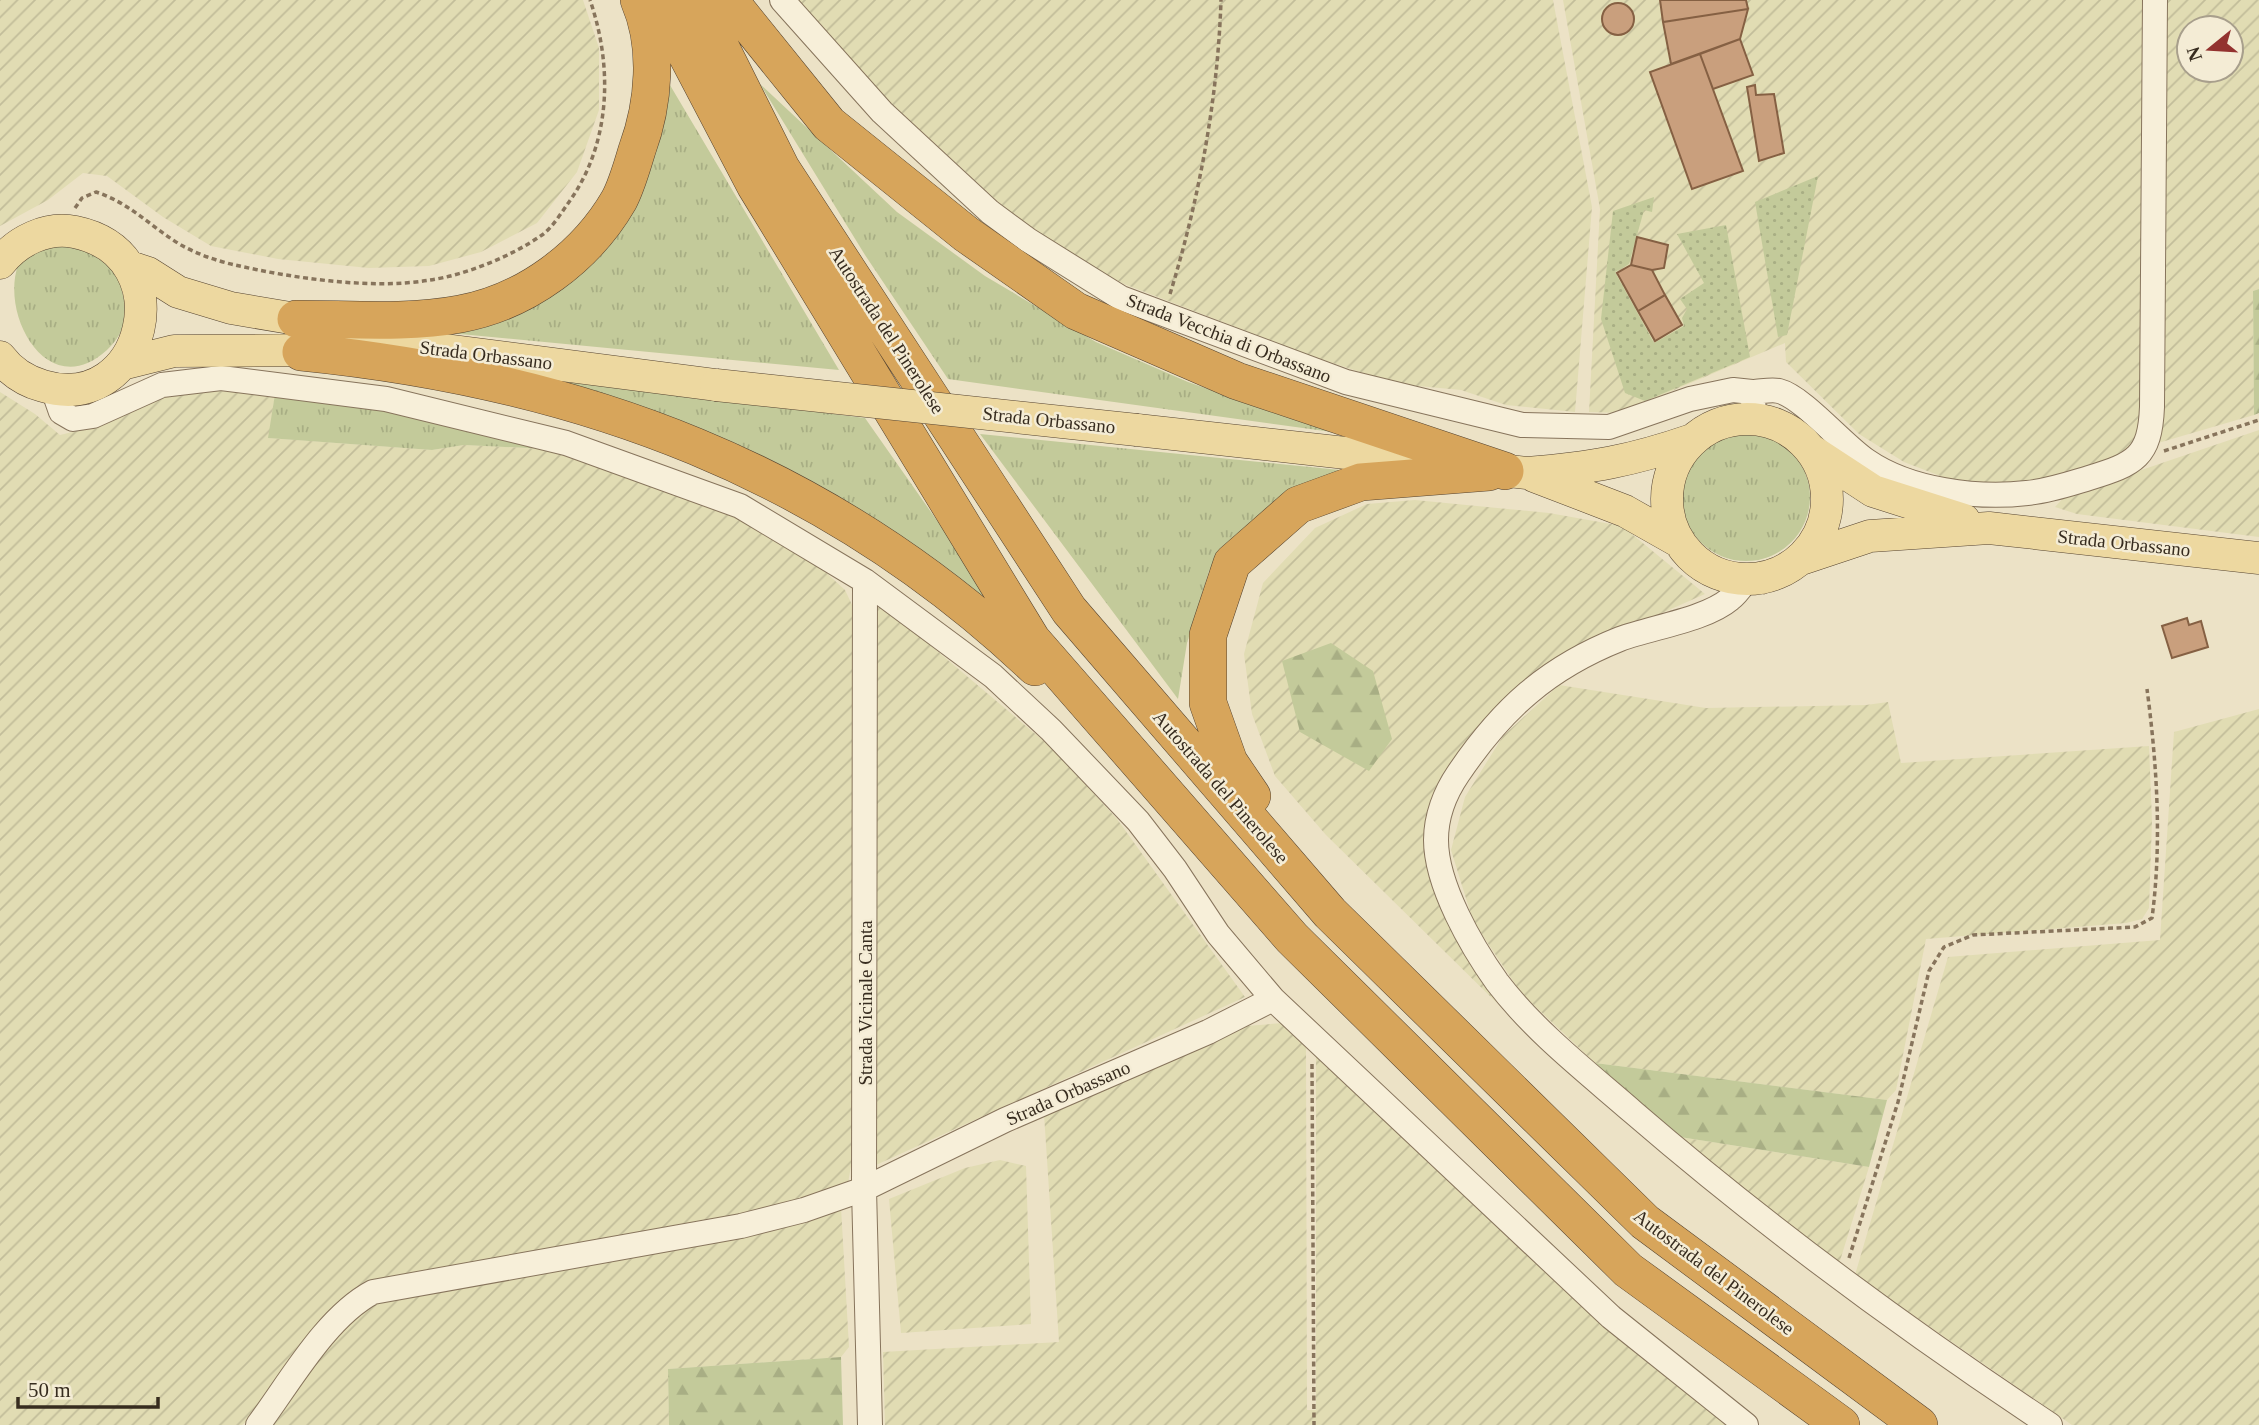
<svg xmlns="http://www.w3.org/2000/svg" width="2259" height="1425" font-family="'Times New Roman',serif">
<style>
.farmland{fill:url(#farmland-furrows);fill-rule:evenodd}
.grass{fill:url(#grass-tufts)}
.forest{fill:url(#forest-firs)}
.garden{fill:url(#garden-dots)}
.building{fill:#c99f7d;stroke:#856043;stroke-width:2}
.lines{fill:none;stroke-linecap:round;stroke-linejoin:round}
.minor-casing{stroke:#87745c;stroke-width:26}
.major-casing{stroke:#554330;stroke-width:33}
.highway-casing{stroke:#554330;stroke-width:38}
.path{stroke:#87745c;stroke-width:3.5;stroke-dasharray:5 3.5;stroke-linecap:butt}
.minor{stroke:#f7efd9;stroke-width:24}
.major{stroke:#edd8a0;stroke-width:32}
.highway{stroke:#d7a55b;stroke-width:37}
.major-bridge-casing{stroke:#554330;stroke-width:33;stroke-linecap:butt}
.major-bridge{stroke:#edd8a0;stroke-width:32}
.labels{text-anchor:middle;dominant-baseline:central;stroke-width:5;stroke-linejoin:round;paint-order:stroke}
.street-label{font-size:19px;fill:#372c1f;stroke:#f4ecd5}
</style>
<defs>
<pattern id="farmland-furrows" width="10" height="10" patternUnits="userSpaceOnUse" patternTransform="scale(1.75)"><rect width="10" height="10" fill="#e1dcb3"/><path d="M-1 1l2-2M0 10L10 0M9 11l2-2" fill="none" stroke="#c2bd9a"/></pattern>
<pattern id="grass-tufts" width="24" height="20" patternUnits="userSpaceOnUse" patternTransform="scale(1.75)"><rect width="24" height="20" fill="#c3ca9a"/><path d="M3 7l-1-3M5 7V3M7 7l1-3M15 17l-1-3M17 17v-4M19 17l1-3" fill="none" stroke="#a8ae84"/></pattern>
<pattern id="forest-firs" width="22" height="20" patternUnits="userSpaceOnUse" patternTransform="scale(1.75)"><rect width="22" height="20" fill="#c3ca9a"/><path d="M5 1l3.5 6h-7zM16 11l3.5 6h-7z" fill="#a8ae84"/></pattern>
<pattern id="garden-dots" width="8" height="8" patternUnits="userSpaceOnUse" patternTransform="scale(1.75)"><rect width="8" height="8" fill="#c3ca9a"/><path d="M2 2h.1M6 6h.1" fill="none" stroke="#a8ae84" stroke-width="1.8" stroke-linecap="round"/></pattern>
</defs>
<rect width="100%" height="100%" fill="#ece2c6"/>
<!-- farmland -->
<path class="farmland" d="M0 0H583L599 48V110L577 172 537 223 481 252 429 266 369 268 278 259 211 246 163 217 107 176 83 173 48 200 0 226Z
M798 0H1553L1592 207 1575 412 1506 405 1461 390 1397 384 1311 356 1124 284 1058 250 996 200 855 70Z
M1563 0H2145L2141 438 2117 460 2067 476 2009 485 1948 479 1904 462 1859 434 1786 362 1785 343 1620 413 1589 412 1600 209Z
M2165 0H2259V289L2253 291 2254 415 2158 443ZM2189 28H2231V70H2189Z
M203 390 275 394 269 438 432 450 464 445 549 449 738 516 821 568 845 590 855 611 853 1155 848 1183 798 1202 716 1221 379 1280 351 1291 334 1307 257 1413 242 1425H0V392L35 414 60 435 101 425 164 395Z
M2259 430V537L2077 514 2055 507 2065 496Z
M1415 500 1549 513 1622 526 1705 594 1558 659 1429 812 1467 953 1497 1003 1326 835 1275 776 1252 714 1244 654 1263 583 1315 528 1367 504Z
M873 597 1052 748 1117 819 1245 997 876 1165Z
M1559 685 1706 708 1866 705 1888 702 1901 763 2149 746 2152 821 2149 908 2142 919 2126 923 1926 939 1896 1090 1887 1100 1595 1063 1521 993 1473 921 1451 850 1465 797 1503 736Z
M2259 709V1425H2072L1855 1275 1948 957 2160 940 2174 732Z
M1283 1023 1306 1045 1307 1410H1316V1054L1732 1425H885L883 1352 1059 1342 1044 1114 1234 1027Z
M1680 1137 1869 1167 1839 1264Z
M1000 1160 1026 1166 1031 1324 901 1333 889 1199 965 1168Z
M841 1207 849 1347 841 1357 668 1369 669 1425H269L338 1331 369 1302Z"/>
<!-- grass -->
<path class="grass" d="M664 75 839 370 439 332 577 267Z
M760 84 897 212 985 276 1096 342 1188 382 1332 432 948 379 865 255Z
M70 242 114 267C125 297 135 324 107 350 49 403 0 317 18 265 23 261 28 254 34 251 45 246 59 245 70 242Z
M533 376 865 418 992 599 989 604 857 511 748 449 631 404Z
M275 394 395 407 549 449 464 445 432 450 268 438Z
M1682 497a64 64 0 1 1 128 0a64 64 0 1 1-128 0Z
M980 434 1350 471 1233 538 1209 571 1187 643 1178 699Z"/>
<!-- forest -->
<path class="forest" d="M2259 289V413L2254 415 2253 291Z
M1331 643 1373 671 1392 739 1369 771 1300 732 1282 661Z
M1595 1063 1887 1100 1869 1167 1680 1137Z
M841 1357 843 1425H669L668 1369Z"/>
<!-- garden -->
<path class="garden" d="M1818 176 1787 335 1778 337 1755 202Z
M1654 197 1652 212 1644 210 1629 264 1615 272 1654 343 1684 326 1682 318 1687 309 1680 299 1704 283 1677 234 1726 225 1750 357 1645 401 1625 393 1601 319 1613 211Z"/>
<!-- building -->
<path class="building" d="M1660 0H1746L1748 9 1663 22Z
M1602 19a16 16 0 1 1 32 0a16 16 0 1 1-32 0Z
M1748 9 1740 39 1671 64 1663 22Z
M1740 39 1753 75 1713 89 1700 54Z
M1700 54 1743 171 1692 189 1650 72Z
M1755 85 1756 95 1774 94 1784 153 1759 161 1747 87Z
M1637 237 1668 245 1664 268 1652 270 1631 265Z
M1631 265 1652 270 1665 295 1638 311 1617 273Z
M1665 295 1682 325 1655 341 1638 311Z
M2187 618 2189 625 2201 621 2208 647 2172 658 2162 626Z"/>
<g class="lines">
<!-- minor casing -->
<g class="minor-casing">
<path id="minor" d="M782 0 882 112 990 212 1028 240 1121 298 1346 382 1522 425 1609 427 1690 399 1733 390 1752 392 1755 419
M53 389 61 412 73 419 93 416 162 385 221 378 386 399 566 443 740 506 865 581 993 676 1051 730 1138 821 1175 869 1218 934 1273 999 1611 1317 1746 1425
M1752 392C1760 392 1771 389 1779 391 1803 397 1843 445 1867 461 1909 490 1977 499 2027 493 2049 491 2069 484 2089 478 2135 464 2150 457 2152 407L2155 0
M1747 579C1742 586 1737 594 1730 599 1705 620 1652 627 1620 639 1547 668 1502 709 1458 774 1445 793 1436 817 1436 840 1436 885 1472 947 1497 982 1535 1032 1587 1072 1634 1113 1765 1226 1905 1329 2050 1425
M865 581 864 1189 870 1425
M258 1425C290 1382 326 1317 373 1292L741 1226 804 1210 864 1189 1005 1120 1208 1032 1273 999"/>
</g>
<!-- major casing -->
<g class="major-casing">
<path id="major" d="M0 263C17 241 47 226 75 232 185 255 145 416 43 386 25 381 11 372 0 357
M130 267 148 273 178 292 231 308 296 319 406 345 716 385
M122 364 174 351 324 350
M1667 499a80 80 0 1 1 160 0a80 80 0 1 1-160 0Z
M1137 430 1527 473C1591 468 1631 461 1692 440
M1812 451 1873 491 1964 520
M1534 476 1625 511 1678 541
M1801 559 1870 536 1989 528 2259 558"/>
</g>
<!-- highway casing -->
<g class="highway-casing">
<path id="highway" d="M658 0 755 185 1032 640 1292 938 1628 1270 1841 1425
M697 0 781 168 1069 610 1330 913 1645 1222 1919 1425
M729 0 829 124 966 234 1076 311 1237 381 1505 471
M296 319C350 319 407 324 460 314 526 302 586 257 619 200 627 185 632 166 637 150 654 104 659 46 639 0
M301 352C582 380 828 471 1035 667
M1252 796 1229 762 1208 703V635L1232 563 1298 505 1361 482 1489 472"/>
</g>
<!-- path -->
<path class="path" d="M75 208 82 198 96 192C130 203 151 227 181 245 197 254 217 261 235 265 292 278 372 290 430 280 466 275 512 256 542 235 553 227 561 213 569 202 611 143 613 67 590 0
M1170 294C1199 200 1218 98 1221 0
M2164 451 2259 420
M1763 593 1792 582
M1312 1064 1314 1425
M1849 1258 1898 1102 1929 971 1944 947 1973 935 2135 927 2152 918C2162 842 2157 765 2147 689"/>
<!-- minor -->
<use href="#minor" class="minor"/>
<!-- major -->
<use href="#major" class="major"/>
<!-- highway -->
<use href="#highway" class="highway"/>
<!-- major-bridge casing -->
<g class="major-bridge-casing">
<path id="major-bridge" d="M716 385 1137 430"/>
</g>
<!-- major-bridge -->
<use href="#major-bridge" class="major-bridge"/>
</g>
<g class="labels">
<!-- street labels -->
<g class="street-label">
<text transform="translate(887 330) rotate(57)">Autostrada del Pinerolese</text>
<text transform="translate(1229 338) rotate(21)">Strada Vecchia di Orbassano</text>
<text transform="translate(486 355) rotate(7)">Strada Orbassano</text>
<text transform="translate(1049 420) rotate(6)">Strada Orbassano</text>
<text transform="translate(2124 543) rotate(6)">Strada Orbassano</text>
<text transform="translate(1221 787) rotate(49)">Autostrada del Pinerolese</text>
<text transform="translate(865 1003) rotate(-90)">Strada Vicinale Canta</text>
<text transform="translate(1068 1093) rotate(-24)">Strada Orbassano</text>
<text transform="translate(1714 1272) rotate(37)">Autostrada del Pinerolese</text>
</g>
</g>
<!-- north arrow -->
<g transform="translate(2210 49) rotate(252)"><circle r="33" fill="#f4ecd5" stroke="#a89f8c" stroke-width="2"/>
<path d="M0-5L12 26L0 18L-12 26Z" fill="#93322f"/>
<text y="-10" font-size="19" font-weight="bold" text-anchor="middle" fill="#372c1f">N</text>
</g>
<!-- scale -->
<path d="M18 1397v10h140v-10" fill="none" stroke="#372c1f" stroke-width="3.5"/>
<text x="28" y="1397" font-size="21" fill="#372c1f" stroke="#f4ecd5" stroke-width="5" paint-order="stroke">50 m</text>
</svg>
